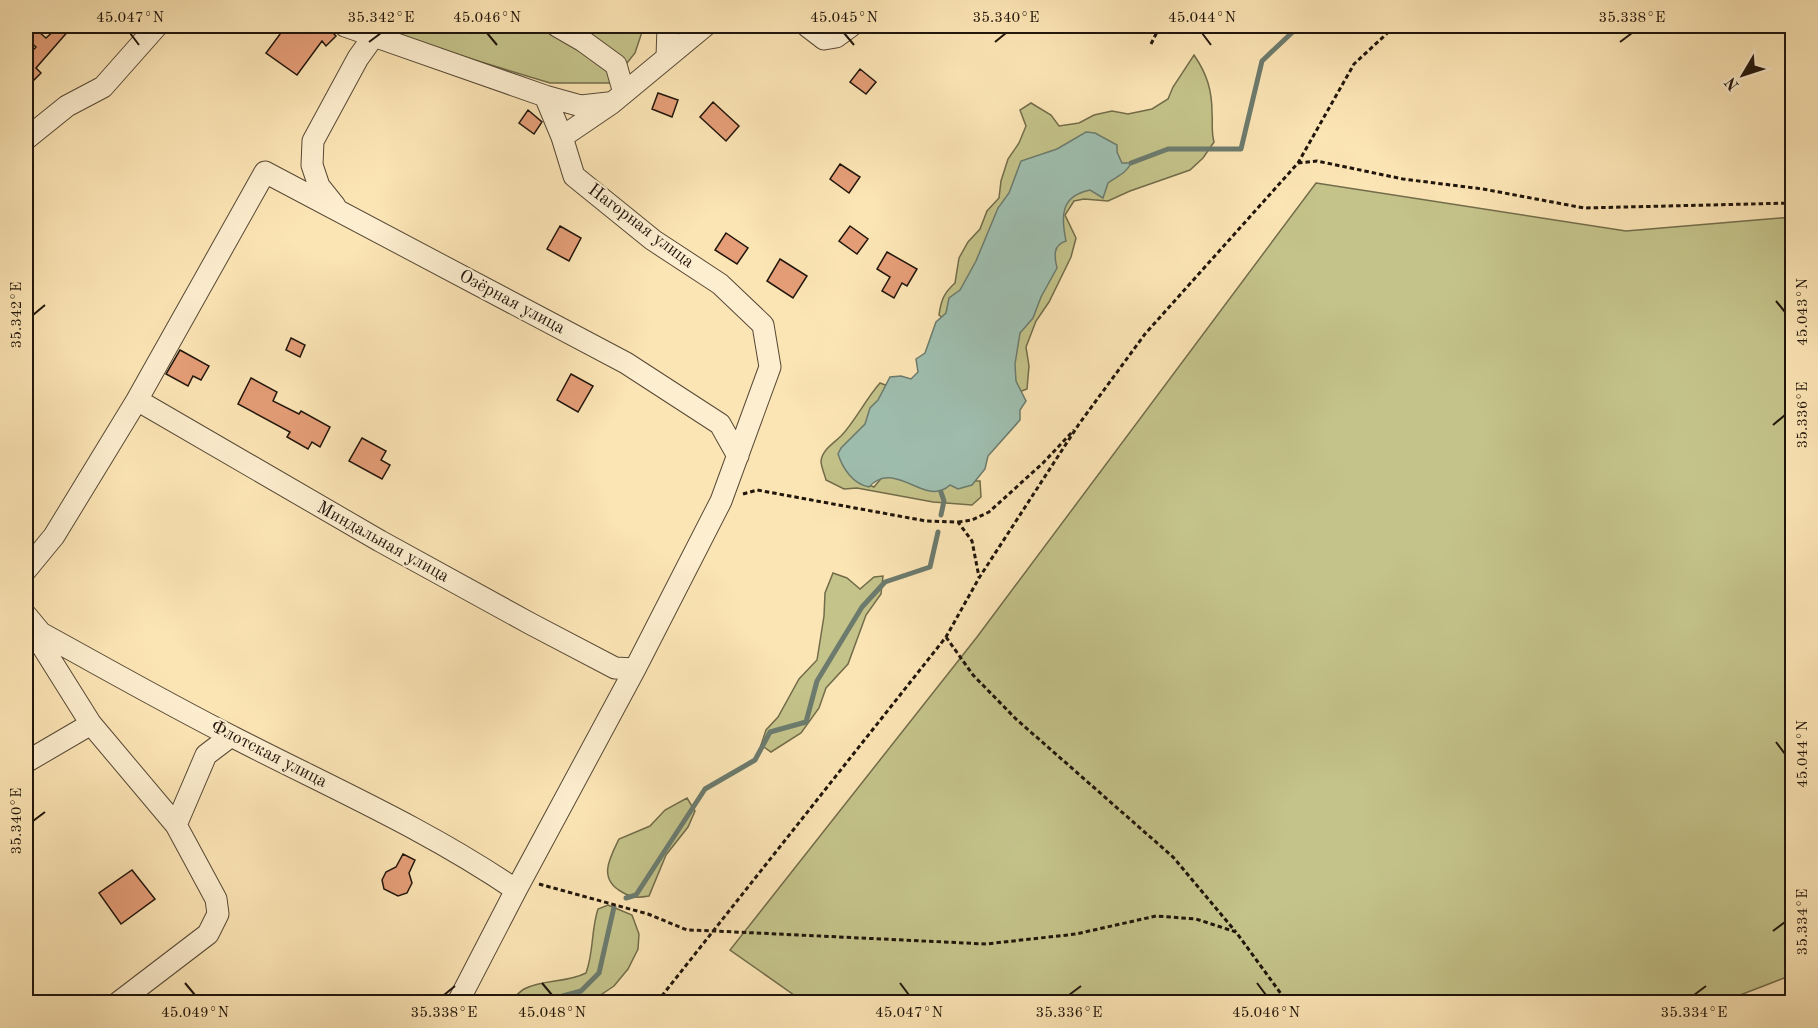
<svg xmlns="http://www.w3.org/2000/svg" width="1818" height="1028" font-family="'Old Standard TT',serif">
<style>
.green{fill:#c4c38a;stroke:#726c4a;stroke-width:1.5}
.water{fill:#9fbfb0;stroke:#6c7b6e;stroke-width:1.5}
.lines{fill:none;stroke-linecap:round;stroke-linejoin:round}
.stream{stroke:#6c7b6e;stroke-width:5}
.building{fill:#e59e78;stroke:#20150b;stroke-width:1.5}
.minor-casing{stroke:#574936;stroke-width:23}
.path{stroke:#20150b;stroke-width:3;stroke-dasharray:4.5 3;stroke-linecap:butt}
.minor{stroke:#fdeecf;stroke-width:21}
.ticks{fill:none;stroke:#20150b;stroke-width:2}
.labels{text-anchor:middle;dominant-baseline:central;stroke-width:4.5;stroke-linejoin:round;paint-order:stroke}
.street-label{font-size:18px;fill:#20150b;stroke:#fdeecf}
.neatline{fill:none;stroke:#20150b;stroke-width:2}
.ticks-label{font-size:15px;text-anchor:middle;fill:#20150b}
</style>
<rect width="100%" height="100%" fill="#fce5b5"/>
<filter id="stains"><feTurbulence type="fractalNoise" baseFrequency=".00333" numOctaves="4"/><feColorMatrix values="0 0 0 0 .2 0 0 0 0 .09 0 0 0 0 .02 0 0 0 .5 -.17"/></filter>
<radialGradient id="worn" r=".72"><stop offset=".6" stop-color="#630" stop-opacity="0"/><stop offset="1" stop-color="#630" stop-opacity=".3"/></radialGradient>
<!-- green -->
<path class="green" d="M363 26H644L635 53 611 83H550Z
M1194 55C1207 74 1212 90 1212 113 1213 124 1211 131 1214 142L1203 158 1190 170 1130 191 1108 201 1084 199 1074 201 1065 215 1076 238 1071 257 1049 302 1036 321 1026 347 1029 366 1027 389 1019 392 1011 379 1013 339 1032 310 1042 273 1052 267 1048 247 1057 235C1055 212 1062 193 1078 175L1106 178 1113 165 1110 147 1092 141 1080 143V151L1084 159 1077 166 1061 168 1031 184 1016 204 1010 201 1000 208 986 252 964 288 952 301 945 320 939 315C941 300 944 293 955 283L959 258 968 242 980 229 987 211 999 198 1001 181 1008 159 1019 143 1026 126 1020 110 1031 103 1051 115 1059 126 1079 123 1094 115 1112 111 1128 114 1152 109 1168 99 1173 87Z
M1316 183 1626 231 1792 217V975L1722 1002H804L730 950 977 637Z
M880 383 888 386 861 482 874 487 884 475 954 481H980L981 497 972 505 933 502 857 488 844 489 826 480C825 475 821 467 821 461 822 450 834 443 841 436 856 420 865 400 880 383Z
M833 573 847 578 860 589 874 577 883 576 881 594 866 615 848 664 826 688 819 708 801 733 771 752 761 745 766 730 778 717 799 679 817 660 824 616 825 593Z
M687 798 695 811 688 827 666 855 649 896C637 898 632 898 622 892 598 879 609 859 619 839L650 826 665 810Z
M608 905 632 915 639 934 638 949 628 969 614 986 590 1002H510C514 998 519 992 524 989 543 979 567 983 586 973 594 951 591 930 598 909Z"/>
<!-- water -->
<path class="water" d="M1086 132 1095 133 1117 145V152L1122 163H1131C1126 174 1117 176 1108 183L1103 198 1090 190C1060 196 1061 217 1066 241 1053 245 1054 256 1057 268L1041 297 1033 318 1020 333 1015 364 1016 381 1026 401 1020 410V420L988 456 985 469 972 485 958 489 950 485C948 487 945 489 942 490 920 499 892 461 869 487 853 484 843 469 838 454L841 448 865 424 870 408 878 400 890 377 901 376 911 379 918 372 916 359 925 353 936 322 946 313 949 298 960 290 976 261 998 208 1009 193 1021 161 1057 149Z"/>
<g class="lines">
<!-- stream -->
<path class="stream" d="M1131 163 1168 149H1241L1262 61 1299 26
M941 515 944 501 941 492
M626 898 636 895 705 789 755 760 770 732 806 722 817 681 862 607 885 582 930 567 938 532
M541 1002 581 991 599 973 614 907"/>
</g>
<!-- building -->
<path class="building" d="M26 26H32L46 38 59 26H67L70 29 36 68 41 73 26 88V57L36 47 26 38Z
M286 26H333L330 30 336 36 326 46 322 41 297 75 266 53Z
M860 69 876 82 866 94 850 82Z
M658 93 678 100 672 117 652 109Z
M713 102 739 126 726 141 700 117Z
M528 110 542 122 534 134 519 123Z
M840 164 860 177 849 193 830 179Z
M560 226 581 238 569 261 547 249Z
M850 226 868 239 857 254 839 241Z
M726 233 748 248 737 264 715 250Z
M887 252 917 269 907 286 902 283 894 298 882 291 890 277 877 269Z
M780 259 807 276 793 298 767 281Z
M291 338 305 345 300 357 286 350Z
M180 350 209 366 201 380 193 376 188 386 166 374Z
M571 374 593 386 578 412 557 400Z
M251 378 277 392 273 401 299 414 301 411 330 427 320 447 312 442 308 449 287 437 290 432 238 404Z
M362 438 386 451 381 460 390 465 382 479 349 461Z
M403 854 415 860 409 873 412 883 407 893 398 896 384 889 382 880 386 872 396 867Z
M132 870 155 899 121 924 99 893Z"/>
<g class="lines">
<!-- minor casing -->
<g class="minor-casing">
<path id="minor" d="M345 26 545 96 562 137 574 176 653 240 720 284 763 325 770 367 721 501 635 669 516 890 458 1002
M557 26 583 41 616 65 624 93
M807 26 824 39 836 37 851 26
M667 57 668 26
M545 96 581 106 608 103
M562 137 612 103 705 26
M26 139 67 106 103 87 157 26
M335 206 319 186 312 165 313 141 358 58 381 26
M137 400 380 541 531 624 615 668 635 669
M26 570 54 536 137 400 265 172 626 363 720 424 738 456
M26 615 41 633C105 668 168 704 233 737 328 786 427 829 516 890
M32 630 91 724 176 825 216 899 218 914 208 934 119 1002
M26 762 91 724
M176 825 206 755 231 736"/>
</g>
<!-- path -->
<path class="path" d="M1151 44 1160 26
M1298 163 1317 161 1403 179 1483 189 1584 208 1792 203
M743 494 757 490 926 521 958 522 972 541 979 577
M958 522 972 520 989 512 1043 463 1074 430
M946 637 973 675 1016 719 1173 857 1235 931
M539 884 648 914 687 930 715 931 986 944 1076 934 1156 916 1196 919 1236 932 1287 1002
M657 1002 946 637 979 578 1079 424 1145 334 1298 163 1354 64 1395 26
M1772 1002 1792 994"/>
<!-- minor -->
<use href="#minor" class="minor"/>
</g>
<!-- ticks -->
<path class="ticks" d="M130 33 139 45M487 33 497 45M844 33 854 45M1202 33 1211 45M369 42 381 33M995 42 1006 33M1620 42 1632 33M1776 301 1785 312M33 315 45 305M1773 425 1785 415M1776 742 1785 754M33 821 45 812M1773 931 1785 922M185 983 195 995M542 983 552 995M900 983 909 995M1257 983 1266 995M444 995 455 986M1069 995 1081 986M1694 995 1706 986"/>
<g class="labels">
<!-- street labels -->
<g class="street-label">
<text transform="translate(641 226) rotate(37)">Нагорная улица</text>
<text transform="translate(512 302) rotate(28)">Озёрная улица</text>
<text transform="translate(383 542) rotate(29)">Миндальная улица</text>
<text transform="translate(269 754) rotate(27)">Флотская улица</text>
</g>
</g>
<!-- margin -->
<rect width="1818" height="1028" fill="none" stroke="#fce5b5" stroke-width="66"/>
<!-- north arrow -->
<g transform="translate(1743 75) rotate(231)" stroke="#fdeecf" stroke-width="4.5" paint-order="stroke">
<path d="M0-4.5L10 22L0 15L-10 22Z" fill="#20150b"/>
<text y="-9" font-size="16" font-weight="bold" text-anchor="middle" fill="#20150b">N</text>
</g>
<rect x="33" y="33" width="1752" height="962" class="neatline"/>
<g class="ticks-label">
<text x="130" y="22">45.047°N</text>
<text x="381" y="22">35.342°E</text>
<text x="487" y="22">45.046°N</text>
<text x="844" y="22">45.045°N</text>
<text x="1006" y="22">35.340°E</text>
<text x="1202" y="22">45.044°N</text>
<text x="1632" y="22">35.338°E</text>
<text transform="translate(1802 312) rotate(-90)" y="5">45.043°N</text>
<text transform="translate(16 315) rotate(-90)" y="5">35.342°E</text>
<text transform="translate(1802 415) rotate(-90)" y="5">35.336°E</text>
<text transform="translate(1802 754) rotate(-90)" y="5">45.044°N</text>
<text transform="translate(16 821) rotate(-90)" y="5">35.340°E</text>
<text transform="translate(1802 922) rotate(-90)" y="5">35.334°E</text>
<text x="195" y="1017">45.049°N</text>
<text x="444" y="1017">35.338°E</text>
<text x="552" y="1017">45.048°N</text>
<text x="909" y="1017">45.047°N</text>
<text x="1069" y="1017">35.336°E</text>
<text x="1266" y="1017">45.046°N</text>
<text x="1694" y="1017">35.334°E</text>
</g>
<rect width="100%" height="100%" filter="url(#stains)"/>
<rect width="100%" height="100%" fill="url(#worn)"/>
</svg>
